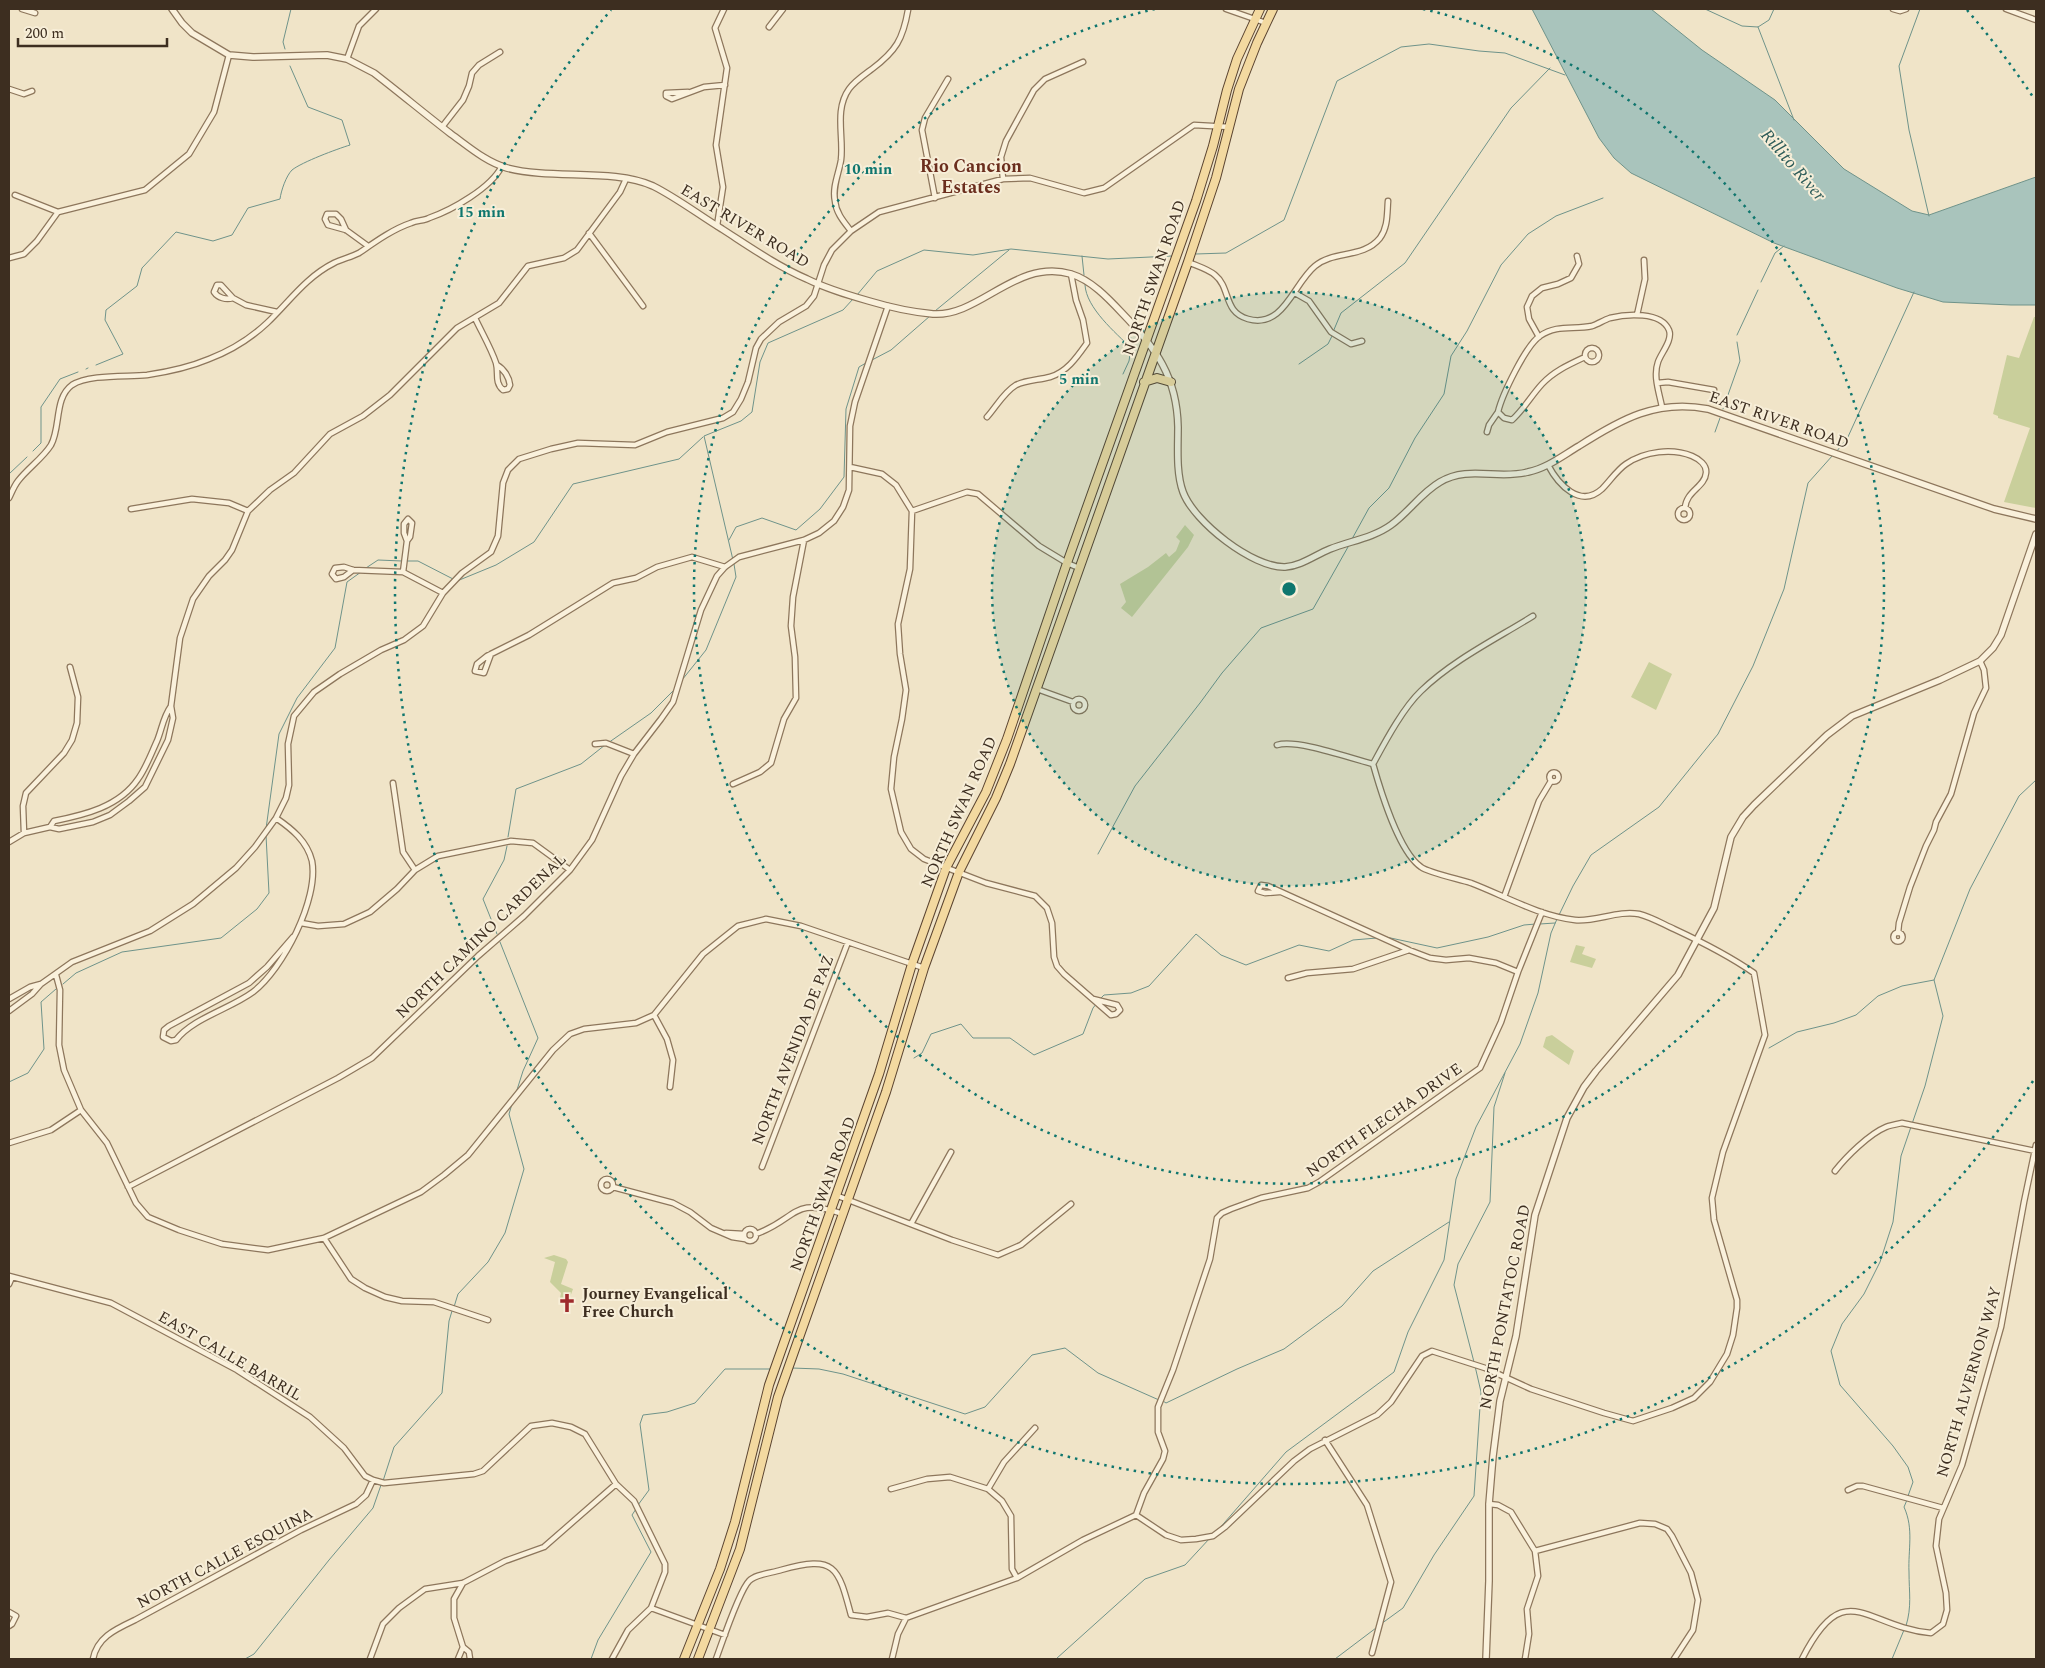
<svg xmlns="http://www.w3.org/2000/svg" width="2045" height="1668" font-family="Spectral,serif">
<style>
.green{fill:#c9cf9b}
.water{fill:#a9c4bc;stroke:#6f938a}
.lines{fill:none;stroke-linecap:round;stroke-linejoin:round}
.stream{stroke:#6f938a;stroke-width:1}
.minor-casing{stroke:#8d765c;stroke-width:7}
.tertiary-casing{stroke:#8d765c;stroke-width:8}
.primary-casing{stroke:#5b4430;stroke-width:10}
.minor{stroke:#faf1dc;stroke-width:4.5}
.tertiary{stroke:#faf1dc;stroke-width:5.5}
.primary{stroke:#f3d9a0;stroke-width:8}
.ring{fill:none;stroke:#0f766e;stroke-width:2.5;stroke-dasharray:2.5 5}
.labels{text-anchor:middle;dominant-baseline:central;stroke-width:4;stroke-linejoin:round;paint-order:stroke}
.street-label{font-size:16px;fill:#3d2e20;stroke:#f7eed8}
.poi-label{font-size:16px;font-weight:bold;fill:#3d2e20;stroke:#f7eed8;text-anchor:start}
.water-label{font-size:18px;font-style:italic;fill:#2f5d5a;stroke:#f7eed8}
.neighbourhood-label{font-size:18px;font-weight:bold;fill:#6b2e1e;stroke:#f7eed8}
.centre{fill:#0f766e;stroke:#f7eed8;stroke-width:2.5}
.ring-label{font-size:15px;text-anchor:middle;font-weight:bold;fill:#0f766e;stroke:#f7eed8;stroke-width:4;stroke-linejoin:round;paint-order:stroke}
</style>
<rect width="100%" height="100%" fill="#f0e4c8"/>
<!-- green -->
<path class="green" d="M2034 317H2036V508L2004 502 2030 428 1998 418V416L1993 414 2007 355 2019 358Z
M1185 525 1194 535 1188 547 1132 617 1121 608 1126 602 1120 584 1148 567 1166 553 1169 557 1176 551 1180 541 1176 537Z
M1649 662 1672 674 1656 710 1631 697Z
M1576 945 1585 947 1582 954 1596 959 1592 968 1570 962Z
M1552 1035 1574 1051 1569 1065 1543 1047 1546 1037Z
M554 1255 566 1259 568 1262 561 1284 573 1289 569 1300 560 1298 561 1293 550 1282 555 1262 544 1258Z"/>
<!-- water -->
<path class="water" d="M1532 9H1651L1702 50 1775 100 1844 169 1912 211 1929 215 2036 177V305H2011L1943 302 1897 288 1774 243 1631 173 1614 158 1599 138Z"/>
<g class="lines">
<!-- stream -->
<path class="stream" d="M1705 9 1742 26 1758 27 1769 20 1774 9
M1920 9 1899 66 1909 130 1929 216
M1758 27 1794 120
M285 49 283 42 291 9
M1196 254 1226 253 1284 220 1337 81 1401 47 1429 44 1479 51 1505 53 1565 75
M1082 256 1084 275
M1761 282 1775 253 1784 246
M1085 285C1086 308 1116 333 1131 348L1129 361 1123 374
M857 295 877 271 924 250 973 255 1011 249 1108 259 1172 256
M935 311 1009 250
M1333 332 1341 313 1405 263 1511 108 1550 68
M1737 335 1758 290
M872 360 891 350 930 316
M1299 364 1328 344 1332 336
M96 365 123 354 105 320 106 310 137 286 142 268 176 232 213 241 232 235 248 208 280 199C281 191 286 176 292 170 302 162 337 149 350 145L342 120 308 107 290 66
M86 369 88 368
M1723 409 1740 361 1737 342
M1715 432 1720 418
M33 451 41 443V407L60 379 78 372
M1836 452 1847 439 1914 292
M9 474 27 457
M1352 539 1369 508 1389 488 1415 438 1444 394 1451 356 1467 331 1501 265 1528 234 1556 216 1603 198
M729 540 736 527 762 518 796 530 820 509 844 477 846 409 859 367 866 363
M733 560 704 436 741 421 752 412 760 362 768 343 843 310 853 299
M406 561H418L453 579
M366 568 378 560 402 561
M457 581 496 565 534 542 573 484 679 459 703 437
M682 680 706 650 736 577 734 564
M608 743 651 713 675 689
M266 829 279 734 297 698 335 648 347 582 361 572
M508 837 516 789 581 764 605 745
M1098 854 1135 786 1200 703 1222 673 1261 628 1313 609 1348 547
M1559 915 1573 886 1591 855 1659 807 1718 734 1753 666 1784 589 1808 483 1833 455
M1540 924 1555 923
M497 934 483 899 504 860 507 846
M1386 937 1437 948 1488 937 1524 925 1536 924
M500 942 538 1038 523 1071 516 1093
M63 984 76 973 122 952 221 938 257 909 269 893 266 835
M1101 998 1104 995 1131 993 1149 986 1196 934 1221 955 1246 965 1299 945 1329 951 1353 940 1377 938
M1769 1048 1797 1032 1834 1023 1856 1015 1878 996 1902 986 1934 980
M914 1058 922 1053 931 1034 961 1024 973 1038H1010L1034 1055 1083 1034 1093 1008 1097 1003
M9 1082 28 1073 44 1049 41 1002 56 989
M454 1307 458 1294 488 1262 505 1233 524 1169 509 1114 512 1104
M1474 1362 1454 1285 1458 1264 1490 1202 1494 1107 1505 1073
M792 1368 819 1369 843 1374 965 1414 985 1407 1032 1355 1065 1348 1098 1373 1159 1400
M1163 1401 1166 1403 1237 1369 1284 1349 1342 1306 1373 1271 1449 1222
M383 1481 394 1447 442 1393 449 1321 452 1311
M1908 1496 1913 1482 1908 1467 1893 1446 1840 1385 1831 1351 1842 1324 1864 1294 1880 1262 1893 1222 1901 1156 1925 1086 1943 1016 1934 980 1970 889 2019 796 2036 780
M638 1505 649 1490 640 1424 643 1415 667 1412 695 1403 725 1369H771
M1218 1530 1286 1452 1394 1372 1408 1332 1444 1260 1456 1179 1476 1127 1520 1044 1538 993 1551 933 1557 919
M1381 1624 1403 1608 1434 1555 1474 1496 1481 1392 1475 1366
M1906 1626C1912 1606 1909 1593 1909 1572 1908 1549 1914 1529 1904 1507L1907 1500
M245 1659 254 1654 329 1560 373 1508 381 1485
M591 1659 598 1640 651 1552 632 1515 636 1509
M1056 1659 1145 1579 1185 1565 1210 1538
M1335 1659 1376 1628
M1892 1659 1904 1630"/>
<!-- minor casing -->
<g class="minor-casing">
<path id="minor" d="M22 9 35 13
M1226 9 1266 23
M1893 9 1900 11 1906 9
M2006 9 2036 20
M769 27 783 9
M347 59 359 26 376 9
M9 89 24 94 32 91
M688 92 666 93V96L672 99 704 87 725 85
M442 127 463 100 469 86 472 73 479 65 500 52
M1003 179 1001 157 1006 141 1034 90 1045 79 1083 62
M15 195 58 212
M935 198 922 130 925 118 948 79
M717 226 723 187 716 145 727 68 715 28 724 9
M346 230 341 219 336 214H327L325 219 328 225 346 230 368 246
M851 231C844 222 836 213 835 201 832 187 839 173 841 160 844 137 834 110 849 89 855 81 864 75 872 69 896 51 903 39 908 10
M589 233 643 306
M9 258 24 254 37 241 58 212 145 190 189 154 214 112 229 55
M1188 262C1197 266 1208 269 1215 275 1231 288 1223 312 1248 319 1284 329 1293 284 1315 266 1334 250 1363 259 1380 238 1388 227 1387 214 1388 201
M1295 293 1309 301 1331 332 1351 344 1362 341
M233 298C226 300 218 298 214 292L217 285H221L233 298 246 305 277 312
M1637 315 1645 279 1644 260
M475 318C482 333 491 348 496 363 499 373 494 382 503 390L508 389 510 385C509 377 504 369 497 365
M1539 337 1529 319 1527 307 1532 296 1542 288 1558 284 1571 278 1579 264 1577 256
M1585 355a7 7 0 1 1 14 0a7 7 0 1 1-14 0Z
M1585 357C1570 364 1554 371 1542 384 1531 396 1524 409 1512 420L1504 418 1498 412C1502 395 1526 345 1540 336 1557 324 1574 330 1592 326 1598 324 1604 320 1610 318 1626 314 1661 311 1669 330 1673 340 1661 353 1658 362 1653 376 1659 392 1662 407
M1657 383 1668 382 1714 390
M987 417C996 407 1004 392 1016 385 1026 380 1039 380 1050 377 1067 372 1077 357 1087 343L1083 320 1076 300 1071 274
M1487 432 1489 425 1498 412
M1548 465C1558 484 1580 509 1602 489 1610 481 1617 470 1626 464 1645 451 1672 448 1692 456 1699 459 1707 465 1706 473 1705 487 1686 491 1685 508
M850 467 882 474 896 485 912 511 910 569 898 624 900 654 906 690 902 719 894 757 891 789 901 832 911 849 924 859 986 883 1035 896 1047 908 1052 923 1054 957 1057 966 1064 974 1111 1015 1116 1014 1120 1010 1117 1005 1093 999
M9 498C12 492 14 486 18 481 28 468 43 458 51 445 61 427 54 398 72 385 89 374 127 377 147 375 167 372 190 367 209 359 230 351 251 338 267 323 289 302 306 277 334 263 342 259 351 257 359 253 375 242 393 229 411 223 417 220 424 221 429 218 452 210 491 188 502 166
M1678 514a6 6 0 1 1 12 0a6 6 0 1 1-12 0Z
M131 509 192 499 229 503 248 511
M912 511 967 492 978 494 1039 546 1067 563 1079 568
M353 570 344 577 336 579 332 574 335 568 344 567 353 570 403 572 443 593
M403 572 407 541 410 537 412 523 408 519 404 524V533L407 541
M491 654 484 673 475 671 477 664 487 656 529 635 613 583 636 578 657 567 692 557 725 567
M1037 689 1073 702
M1073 705a6 6 0 1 1 12 0a6 6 0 1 1-12 0Z
M595 744 606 743 634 754
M1277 745C1298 739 1349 758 1373 764 1380 789 1399 852 1421 867 1429 873 1459 879 1471 883 1505 896 1539 916 1575 920 1596 922 1618 910 1639 914 1651 917 1663 924 1674 929 1702 942 1728 955 1754 973L1765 1035 1723 1152 1712 1198 1714 1220 1737 1300V1308L1733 1335 1727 1354 1710 1382 1694 1398 1672 1408 1633 1421 1604 1413 1531 1389 1485 1368 1432 1351 1422 1356 1391 1402 1377 1415 1310 1449 1294 1461 1225 1527 1213 1536 1196 1539 1181 1540 1166 1535 1136 1515 1144 1493 1163 1459 1165 1451 1158 1432V1407L1173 1370 1210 1259 1217 1218 1222 1213 1231 1209 1261 1198 1308 1188 1319 1182 1480 1068 1501 1022 1518 972 1542 912
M1373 764C1385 742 1403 708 1421 691 1453 660 1496 639 1533 616
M1549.5 777a4.5 4.5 0 1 1 9 0a4.5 4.5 0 1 1-9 0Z
M393 783 403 852 415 870
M733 784 760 772 771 763 784 719 796 698 795 657 791 626 793 597 804 540
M276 818C292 829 307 841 312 861 319 899 283 969 253 992 230 1009 193 1018 176 1040L171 1041 163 1037 164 1030 169 1026 249 983 267 967 293 937
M50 827 54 821C84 815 119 807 138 779 146 768 151 754 157 741 162 729 163 717 171 706
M24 833 23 806 26 793 64 753 72 740 77 723 78 697 70 667
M9 842 24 833 50 827 59 829 93 822 110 815 129 801 145 787 168 740 173 718 171 706 180 638 193 599 209 576 225 560 232 550 248 511 270 490 294 473 330 434 363 416 390 395 457 328 499 303 528 266 564 258 577 250 620 192 626 179
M1279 892 1265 893 1258 891 1261 885 1268 886 1409 950 1430 958 1446 960 1469 958 1496 963 1518 972
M1504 897 1539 801 1551 781
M301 923 318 926 344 924 370 912 397 889 415 870 438 856 511 841 533 843 570 870
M1893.5 937a4.5 4.5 0 1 1 9 0a4.5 4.5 0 1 1-9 0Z
M1898 933 1899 923 1910 887 1926 846 1934 830 1936 822 1951 794 1974 713 1986 688 1984 670 1980 661
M56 975 60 990 59 1045 64 1070 81 1110 107 1143 136 1203 148 1217 179 1230 222 1244 268 1250 324 1238 421 1192 444 1175 468 1155 553 1050 570 1034 584 1029 636 1023 654 1015 703 954 738 926 766 919 801 926 924 968
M1288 978 1307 973 1353 969 1409 950
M9 999 30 987 41 984 72 962 150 931 193 904 236 868 255 847 276 818 286 798 289 785 288 744 294 716 314 692 340 674 381 650 404 640 423 626 443 593 462 573 491 552 498 536 503 483 508 470 519 459 551 449 578 443 635 445 667 432 723 418 733 412 741 399 748 382 756 348 761 339 779 322 806 306 814 296 824 265 832 250 851 231 879 212 1003 179 1030 178 1084 193 1104 188 1194 125 1230 127
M9 1011 32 994 40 985
M654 1015 667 1039 673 1060 670 1087
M9 1143 51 1130 81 1110
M762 1167 848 942
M1835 1171C1846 1157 1869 1134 1886 1127 1891 1125 1897 1124 1902 1123L2035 1151
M601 1185a6 6 0 1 1 12 0a6 6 0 1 1-12 0Z
M128 1187 338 1078 372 1058 478 956 524 916 570 870 592 840 621 776 634 754 661 719 673 702 701 610 717 576 725 567 739 557 804 540 819 533 834 521 843 507 849 490 850 426 855 402 888 306
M613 1187 673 1203 690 1212 711 1228 732 1237 745 1239
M838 1196 952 1240 998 1255 1021 1245 1071 1204
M911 1224 951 1152
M744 1235a6 6 0 1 1 12 0a6 6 0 1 1-12 0Z
M726 1233 744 1234
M756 1234C798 1219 791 1196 843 1214
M324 1238 351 1279 365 1288 385 1297 402 1301 434 1302 488 1320
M9 1276 111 1303 237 1370 310 1417 344 1448 365 1476 373 1480 384 1483 474 1474 483 1471 531 1426 552 1423 571 1427 585 1434 616 1484 634 1501 665 1564V1572L651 1608 628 1630 612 1659
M9 1284 12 1277
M1325 1440 1367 1505 1391 1582 1372 1653
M891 1489 927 1479 950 1477 988 1489 1002 1501 1011 1516 1012 1569 1017 1578
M988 1489 1004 1462 1035 1428
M1848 1490 1857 1486H1863L1943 1508
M1489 1504 1498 1505 1511 1512 1535 1551 1538 1576 1527 1609 1529 1634 1525 1659
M1535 1551 1640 1523 1655 1524 1667 1529 1672 1536 1691 1573 1698 1600 1693 1630 1674 1659
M463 1583 454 1599V1618L463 1647 469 1652 470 1659
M651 1608 725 1635
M9 1612 16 1616 12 1624 9 1626
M93 1659C97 1637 116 1629 135 1620L301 1530 356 1504 366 1495 373 1480
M370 1659 383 1624 399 1608 414 1597 425 1589 463 1583 505 1561 544 1547 616 1484
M458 1659 463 1647
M716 1659C722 1643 739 1591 749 1581 755 1574 772 1573 781 1570 835 1555 838 1566 851 1615L867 1617 888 1613 906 1618 1017 1578 1083 1540 1136 1515
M892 1659 898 1634 906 1618
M1802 1659C1845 1574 1865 1627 1931 1633L1943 1624 1947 1610 1946 1593 1936 1546 1939 1519 1962 1465 2001 1327 2024 1202 2036 1145"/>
</g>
<!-- tertiary casing -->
<g class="tertiary-casing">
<path id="tertiary" d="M172 9 182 23 192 33 229 55 253 57 327 55 347 59 374 73C400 93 425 114 451 134 469 147 486 162 507 168 552 180 613 168 653 186 677 198 699 215 722 229 750 247 777 266 807 279 827 289 848 295 869 301 889 307 911 312 933 314 980 317 1016 258 1071 274 1091 280 1108 298 1122 313 1156 348 1177 377 1178 427 1178 448 1176 473 1183 492 1194 522 1253 568 1285 567 1301 566 1315 555 1330 549 1350 541 1373 538 1391 525 1409 512 1421 493 1440 482 1468 465 1498 480 1528 472 1547 468 1562 456 1579 446 1621 419 1657 399 1708 409L1994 509 2036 519
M1486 1659 1489 1581V1504L1493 1456 1500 1401 1516 1336 1535 1215 1567 1118 1584 1087 1596 1071 1678 975 1714 908 1731 837 1743 817 1754 805 1827 735 1852 716 1940 680 1980 661 1993 648 2001 635 2036 534"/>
</g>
<!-- primary casing -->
<g class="primary-casing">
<path id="primary" d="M1144 382 1157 378 1171 382
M684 1659 720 1569 735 1522 769 1385 879 1074 912 964 946 868 986 792 1007 739 1067 563 1196 201 1213 146 1227 90 1237 59 1260 9
M698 1659 740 1549 778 1397 886 1092 924 968 959 872 996 798 1010 764 1188 262 1216 178 1239 89 1257 43 1273 9"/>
</g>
<!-- minor -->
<use href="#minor" class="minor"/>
<!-- tertiary -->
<use href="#tertiary" class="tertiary"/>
<!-- primary -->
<use href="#primary" class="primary"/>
</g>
<!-- distance rings -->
<circle cx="1289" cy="589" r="297" fill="#0f766e" fill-opacity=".12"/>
<g class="ring">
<circle cx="1289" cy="589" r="297"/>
<path d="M1423 9A595 595 0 1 1 1155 9"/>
<path d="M2033 1081A892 892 0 1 1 611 10M1967 10A892 892 0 0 1 2033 97"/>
</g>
<!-- icons -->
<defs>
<g id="church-bare" transform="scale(1.5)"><path d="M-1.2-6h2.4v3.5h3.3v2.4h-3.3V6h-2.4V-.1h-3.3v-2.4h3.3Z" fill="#9e2a2b" stroke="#f7eed8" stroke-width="2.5" paint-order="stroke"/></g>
</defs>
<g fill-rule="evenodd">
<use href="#church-bare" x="567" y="1303"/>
</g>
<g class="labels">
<!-- street labels -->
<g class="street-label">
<text transform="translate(745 226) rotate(31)">EAST RIVER ROAD</text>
<text transform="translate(1154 278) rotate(-71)">NORTH SWAN ROAD</text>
<text transform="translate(1779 420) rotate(19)">EAST RIVER ROAD</text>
<text transform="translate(959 812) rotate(-66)">NORTH SWAN ROAD</text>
<text transform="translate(481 936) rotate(-44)">NORTH CAMINO CARDENAL</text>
<text transform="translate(793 1050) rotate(-69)">NORTH AVENIDA DE PAZ</text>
<text transform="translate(1384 1120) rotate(-35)">NORTH FLECHA DRIVE</text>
<text transform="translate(823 1194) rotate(-70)">NORTH SWAN ROAD</text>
<text transform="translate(1505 1307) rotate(-79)">NORTH PONTATOC ROAD</text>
<text transform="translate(230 1356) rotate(30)">EAST CALLE BARRIL</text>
<text transform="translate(1969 1382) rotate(-74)">NORTH ALVERNON WAY</text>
<text transform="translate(225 1558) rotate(-28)">NORTH CALLE ESQUINA</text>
</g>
<!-- poi labels -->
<g class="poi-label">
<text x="582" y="1294">Journey Evangelical<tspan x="582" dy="18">Free Church</tspan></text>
</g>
<!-- water labels -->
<g class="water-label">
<text transform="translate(1793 165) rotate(49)">Rillito River</text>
</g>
<!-- neighbourhood labels -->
<g class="neighbourhood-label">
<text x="971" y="166">Rio Cancion<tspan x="971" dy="21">Estates</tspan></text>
</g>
</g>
<circle cx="1289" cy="589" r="8" class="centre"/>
<g class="ring-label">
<text x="868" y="174">10 min</text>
<text x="481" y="217">15 min</text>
<text x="1079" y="384">5 min</text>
</g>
<!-- border -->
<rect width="2045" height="1668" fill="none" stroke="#3d2e20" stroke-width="20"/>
<!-- scale -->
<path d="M18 38v8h149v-8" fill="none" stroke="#3d2e20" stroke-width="2.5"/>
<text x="25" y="38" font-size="15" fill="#3d2e20" stroke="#f7eed8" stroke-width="4" paint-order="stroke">200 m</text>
</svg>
